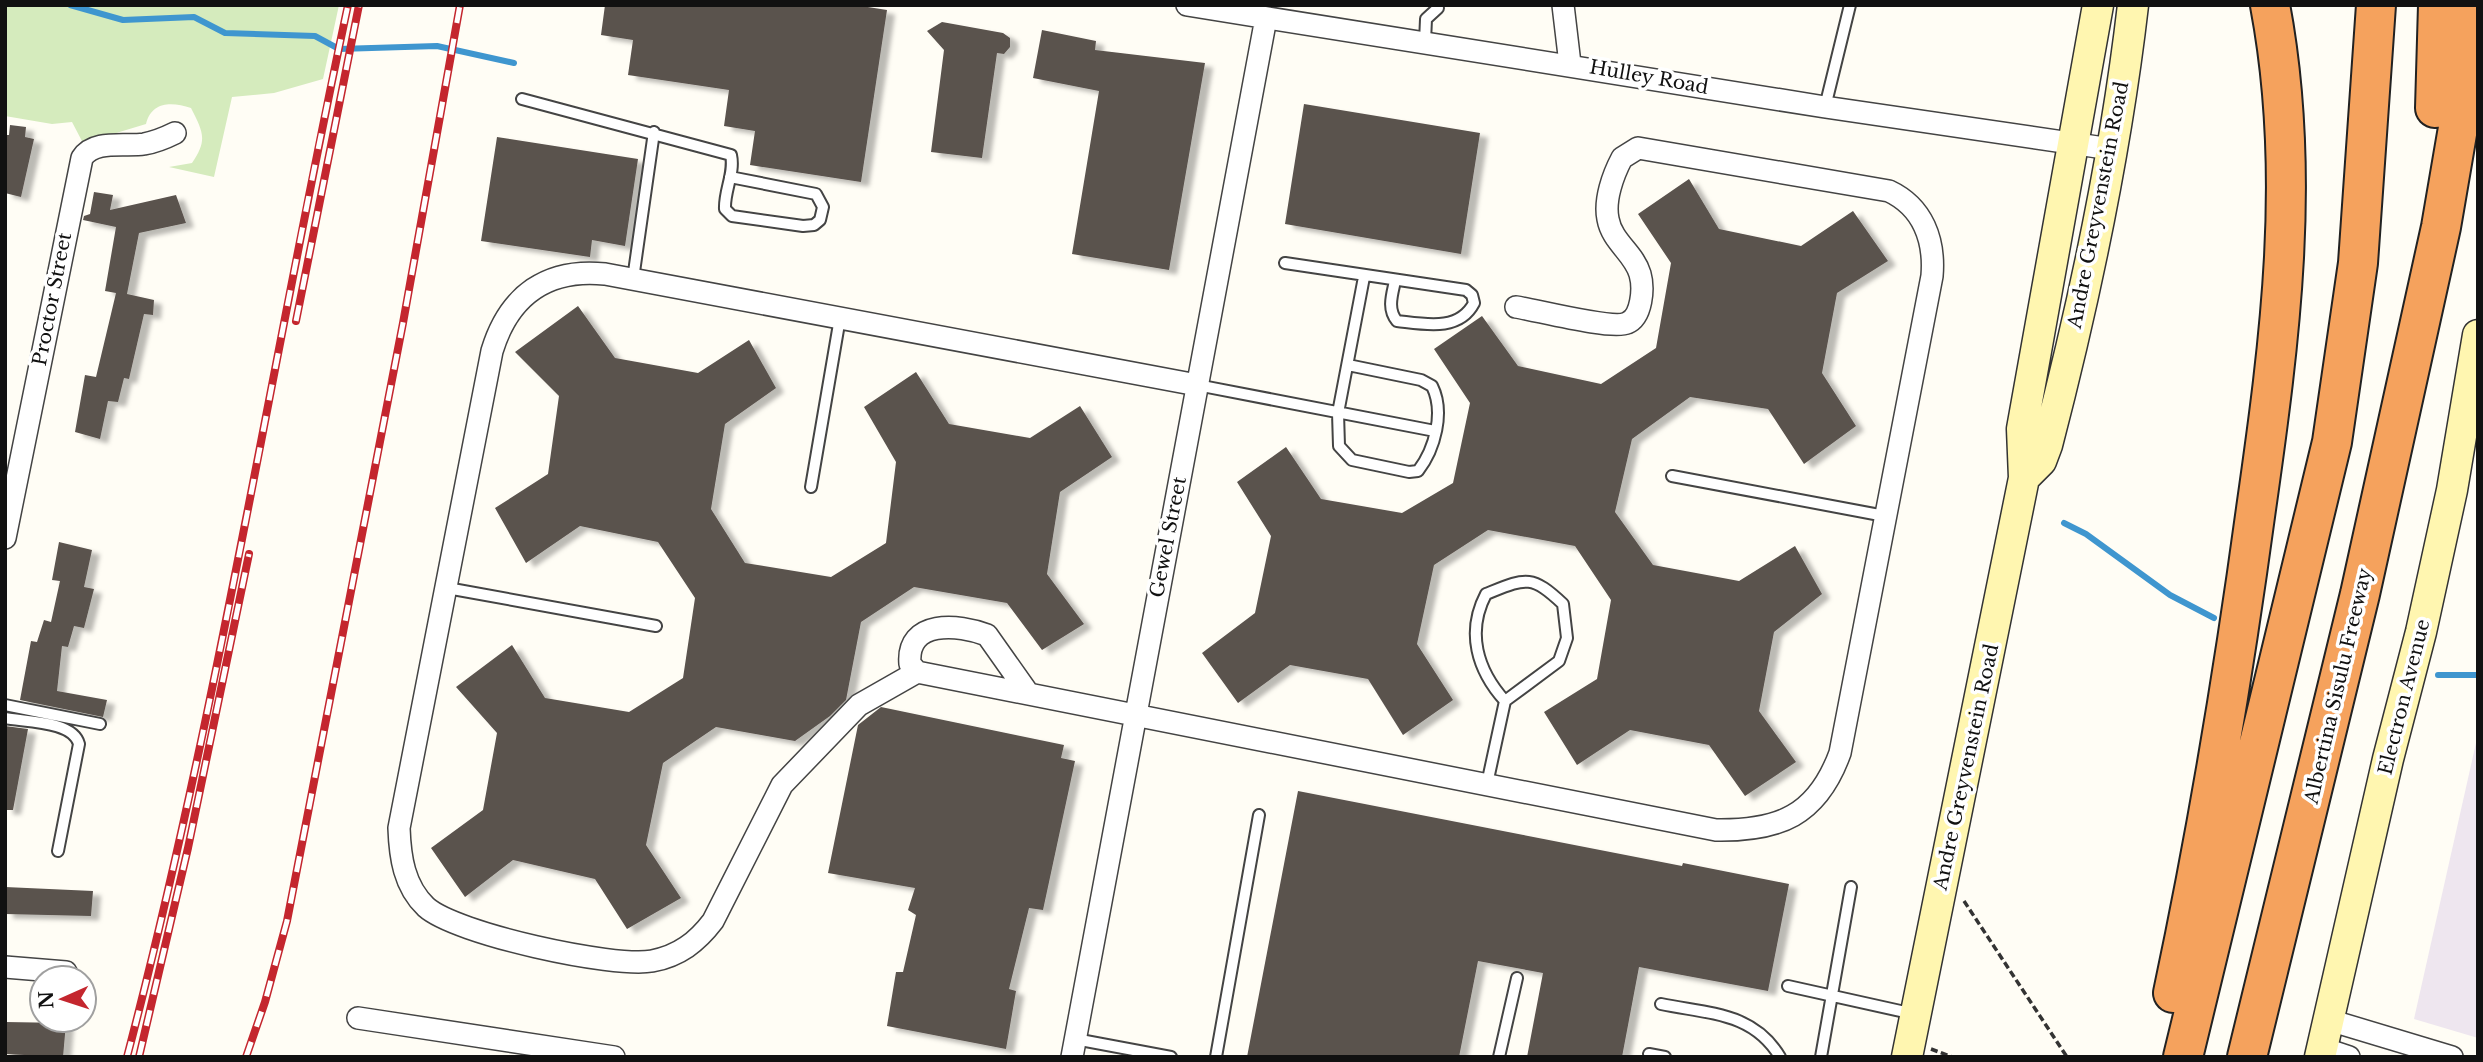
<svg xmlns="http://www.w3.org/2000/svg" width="2483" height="1062" font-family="'Libre Baskerville',serif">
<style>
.industrial{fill:#eee6ef}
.green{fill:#d5ebbd}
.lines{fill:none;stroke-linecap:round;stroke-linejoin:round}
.stream{stroke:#3f96cf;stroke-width:6}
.building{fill:#5a524d;filter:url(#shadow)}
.lane-casing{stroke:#444;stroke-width:14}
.street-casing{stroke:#444;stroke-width:24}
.secondary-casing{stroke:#333;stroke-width:33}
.highway-casing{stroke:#222;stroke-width:42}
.path{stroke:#333;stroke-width:3.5;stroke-dasharray:7 3.5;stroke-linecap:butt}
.lane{stroke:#fff;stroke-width:10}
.street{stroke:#fff;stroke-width:21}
.secondary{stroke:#fff6b0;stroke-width:30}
.highway{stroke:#f5a25d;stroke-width:38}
.rail-casing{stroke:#c4262e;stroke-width:8}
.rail{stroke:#fff;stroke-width:5;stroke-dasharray:16;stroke-linecap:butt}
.labels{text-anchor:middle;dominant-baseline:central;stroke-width:7;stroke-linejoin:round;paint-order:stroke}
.street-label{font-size:19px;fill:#111;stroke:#fff}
</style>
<defs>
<filter id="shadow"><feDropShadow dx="8" dy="4.5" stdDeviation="2" flood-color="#0004"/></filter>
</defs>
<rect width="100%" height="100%" fill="#fffdf5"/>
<!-- industrial -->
<path class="industrial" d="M2478 734V1038L2414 1019Z"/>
<!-- green -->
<path class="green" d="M5 5H339L323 79 274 93 232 97 214 177 169 167 192 163C208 140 203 132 191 108 172 102 152 101 146 124L83 143 72 122 52 124 5 116Z"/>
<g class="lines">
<!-- stream -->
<path class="stream" d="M70 5 123 20 194 17 225 33 315 36 339 49 437 46 514 63
M2064 523 2086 534 2170 595 2214 618
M2438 675H2478"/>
</g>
<!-- building -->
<path class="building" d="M605 5H855L887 10 861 182 750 165 755 131 724 126 729 90 628 75 633 40 601 35Z
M942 22 1003 33 1010 38V47L1004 54 997 53 982 158 931 152 944 50 927 31Z
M1042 30 1096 41 1095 50 1205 63 1169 270 1072 254 1099 91 1033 78Z
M1304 104 1480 133 1461 254 1285 224Z
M10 125 26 127 25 137 34 139 21 197 5 193V135H9Z
M497 137 638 159 625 246 592 240 590 257 481 241Z
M1689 179 1719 229 1801 246 1853 211 1888 261 1837 293 1822 373 1856 426 1804 464 1768 409 1690 397 1632 439 1615 512 1653 565 1739 581 1795 546 1822 594 1774 632 1759 711 1796 762 1745 796 1709 745 1630 730 1577 765 1544 712 1597 679 1611 600 1575 546 1488 530 1434 565 1417 644 1453 700 1403 735 1368 679 1290 665 1238 703 1202 653 1255 613 1271 536 1237 482 1286 447 1321 499 1402 513 1453 483 1470 403 1434 349 1482 316 1518 366 1601 384 1656 348 1671 263 1638 214Z
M94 192 113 195 110 210 176 195 186 223 139 233 127 294 154 300 153 315 144 314 129 379 124 378 118 402 108 401 100 439 75 432 85 375 96 377 116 293 105 291 116 227 83 220 84 216 90 214Z
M578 306 615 358 698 373 749 340 776 388 725 424 711 509 745 563 831 577 886 543 896 462 864 407 916 372 949 424 1030 438 1080 406 1112 457 1060 492 1047 574 1084 624 1042 650 1007 603 914 587 861 622 846 700 830 716 795 741 716 727 663 763 646 845 681 898 627 929 595 879 513 860 465 897 431 848 483 810 497 733 456 687 512 645 545 698 629 712 683 678 695 598 658 542 580 526 526 563 495 508 548 474 559 396 515 352Z
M59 542 92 550 84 587 94 589 84 628 74 626 68 647 62 646 57 691 107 700 103 717 20 700 31 641 37 642 44 620 51 622 60 581 52 580Z
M881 707 1064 745 1061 758 1075 761 1043 910 1029 908 1009 989 1016 991 1006 1049 887 1026 896 972H903L916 915 908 910 915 888 828 873 858 725Z
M5 726 28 729 13 810H5Z
M1298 791 1682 866 1683 863 1789 884 1768 991 1639 967 1622 1057H1527L1543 973 1478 961 1459 1057H1247Z
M5 887 93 891 91 916 5 914Z
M5 1022 66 1023 63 1057 5 1054Z"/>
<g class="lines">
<!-- lane casing -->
<g class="lane-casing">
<path id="lane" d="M1425 42 1426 19 1438 8
M522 99 731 155C735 173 724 191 725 209L732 216 803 226 814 225 820 220 823 207 816 194 730 177
M1825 107 1850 5
M1285 263 1466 290 1472 295 1474 303C1459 332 1424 324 1397 321 1387 309 1392 295 1395 281
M633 279 654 132
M1348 365 1421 380 1432 386C1445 412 1435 449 1418 471L1409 472 1352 460 1339 446 1338 413 1364 277
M1197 385 1435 431
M1672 476 1885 516
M811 487 840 318
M447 588 656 626
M5 705 100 724
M5 718C26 722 73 721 79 744L58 851
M1487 784 1505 701 1559 661 1567 638 1563 604C1531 574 1526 578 1486 594 1466 632 1477 670 1505 701
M1788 986 1914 1014
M1661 1004C1709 1014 1753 1012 1780 1057
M1075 1039 1171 1057
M1649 1054 1665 1057
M1216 1057 1259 815
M1499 1057 1517 978
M1821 1057 1851 887"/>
</g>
<!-- street casing -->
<g class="street-casing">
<path id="street" d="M1187 5 1825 107 2111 149
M1563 5 1570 64
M5 538 82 158C94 139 125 147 144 144 155 142 165 138 175 133
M917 672 859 705 782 785 713 921C697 942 679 956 652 961 613 968 456 934 426 907 404 886 400 857 399 828L492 351C509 295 547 268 605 274L1197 385
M1028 693 987 635C959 624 906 619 910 664L917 672 1716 830C1779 831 1817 816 1840 753L1932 276C1935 240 1923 207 1889 191L1638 148 1622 158C1613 175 1604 200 1608 219 1612 242 1634 253 1640 274 1644 288 1642 317 1627 323 1612 330 1536 310 1516 307
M5 967 66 972
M358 1018 614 1057
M2329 1020 2452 1057
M2322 1048 2349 1057
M1072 1057 1266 18"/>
</g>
<!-- secondary casing -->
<g class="secondary-casing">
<path id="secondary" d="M2024 478 2041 461 2047 445C2084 303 2116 152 2133 5
M1907 1057 2024 478 2022 429 2098 5
M2320 1057 2388 759 2421 632 2452 490 2478 335"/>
</g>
<!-- highway casing -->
<g class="highway-casing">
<path id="highway" d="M2435 108 2438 5
M2173 993C2207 833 2234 671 2256 509 2280 341 2302 174 2270 5
M2183 1057 2332 442 2358 263 2376 5
M2247 1057 2360 594 2441 227 2459 122 2468 5"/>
</g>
<!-- path -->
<path class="path" d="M1964 901 2067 1057
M1931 1049 1952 1057"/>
<!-- lane -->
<use href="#lane" class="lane"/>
<!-- street -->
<use href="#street" class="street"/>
<!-- secondary -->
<use href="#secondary" class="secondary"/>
<!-- highway -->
<use href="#highway" class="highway"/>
<!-- rail casing -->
<g class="rail-casing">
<path id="rail" d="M296 321 359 5
M127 1057C218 710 273 355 348 5
M139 1057 188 848 249 554
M246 1057 265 1002 287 921 403 323 460 5"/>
</g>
<!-- rail -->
<use href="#rail" class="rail"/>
</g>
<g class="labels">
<!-- street labels -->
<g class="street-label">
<text transform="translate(1649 77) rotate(10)">Hulley Road</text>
<text transform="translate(2098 205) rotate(-79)">Andre Greyvenstein Road</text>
<text transform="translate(52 299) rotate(-79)">Proctor Street</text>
<text transform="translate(1168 537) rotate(-79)">Gewel Street</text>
<text transform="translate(2338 686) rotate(-77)">Albertina Sisulu Freeway</text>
<text transform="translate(2404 697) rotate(-76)">Electron Avenue</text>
<text transform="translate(1966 767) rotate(-78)">Andre Greyvenstein Road</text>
</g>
</g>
<!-- border -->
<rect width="2483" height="1062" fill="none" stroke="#111111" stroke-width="14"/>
<!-- north arrow -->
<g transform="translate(63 999) rotate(267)"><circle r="33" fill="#ffffff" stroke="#a0a0a0" stroke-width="2"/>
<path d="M0-5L12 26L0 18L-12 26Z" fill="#c4262e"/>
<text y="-10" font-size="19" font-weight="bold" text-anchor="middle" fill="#111111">N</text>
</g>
</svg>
